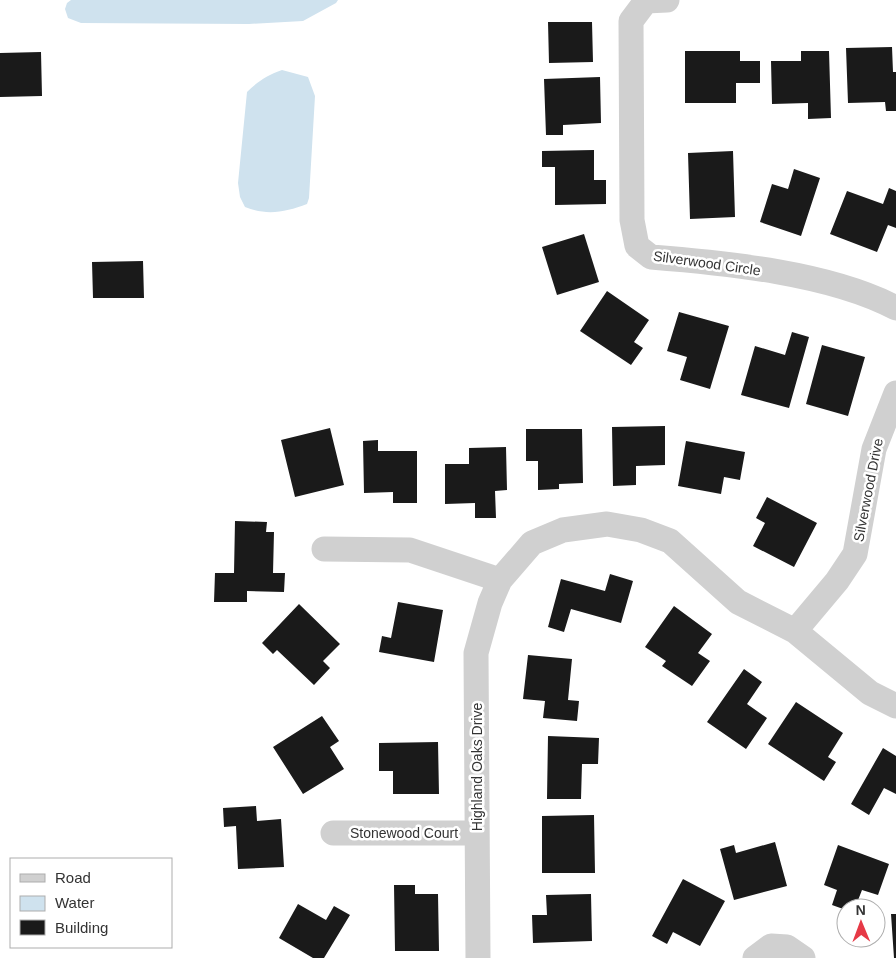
<svg xmlns="http://www.w3.org/2000/svg" width="896" height="958" font-family="Arial,sans-serif">
<style>
.water{fill:#cfe2ee}
.building{fill:#1a1a1a}
.lines{fill:none;stroke-linecap:round;stroke-linejoin:round}
.minor{stroke:#d0d0d0;stroke-width:25}
.labels{text-anchor:middle;dominant-baseline:central;stroke-width:5;stroke-linejoin:round;paint-order:stroke}
.street-label{font-size:14px;fill:#333;stroke:#fff}
</style>
<rect width="100%" height="100%" fill="#fff"/>
<!-- water -->
<path class="water" d="M71 0H338L336 3 303 21 249 24 81 23 68 18 65 9 67 3Z
M282 70 308 77 315 96 309 198 307 204C286 212 267 216 245 207L240 197 238 183 247 92C258 81 268 75 282 70Z"/>
<!-- building -->
<path class="building" d="M548 22H592L593 62 549 63Z
M892 47 893 72H896V111H886L885 102 848 103 846 48Z
M685 51H740V61H760V83H736V103H685Z
M801 51H829L831 118 808 119V103L772 104 771 61H801Z
M41 52 42 96 0 97V53Z
M600 77 601 123 563 125V135H546L544 79Z
M594 150V180H606V204L555 205V167H542V151Z
M733 151 735 217 690 219 688 153Z
M794 169 820 178 801 236 760 222 772 184 788 189Z
M889 188 896 191V228L888 225 877 252 830 234 847 191 883 204Z
M584 234 599 282 557 295 542 247Z
M143 261 144 298H93L92 262Z
M607 291 649 320 634 342 643 348 631 365 580 331Z
M679 312 729 326 710 389 680 380 687 357 667 351Z
M792 332 809 337 789 408 741 395 755 346 785 355Z
M822 345 865 357 848 416 806 404Z
M665 426V465L636 466V485L613 486 612 427Z
M330 428 344 485 295 497 281 440Z
M526 429H582L583 483 559 484V489L538 490V461H526Z
M378 440V451H417V503H393V492L364 493 363 441Z
M686 441 745 452 740 480 724 477 721 494 678 486Z
M506 447 507 490 495 491 496 518H475V503L445 504V464H469V448Z
M767 497 817 523 794 567 753 546 765 523 756 518Z
M235 521 267 522 266 532H274L273 573H285L284 592 247 591V602H214L215 573H234Z
M610 574 633 581 621 623 571 609 564 632 548 627 561 579 605 591Z
M398 602 443 610 434 662 379 652 382 636 391 638Z
M299 604 340 644 323 661 330 668 314 685 277 650 273 654 262 643Z
M674 606 712 634 698 653 710 661 692 686 662 666 666 661 645 647Z
M528 655 572 659 568 700 579 701 577 721 543 718 545 701 523 699Z
M744 669 762 682 747 704 767 718 746 749 707 722Z
M796 702 843 733 828 757 836 762 824 781 768 744Z
M322 716 339 741 330 747 344 769 303 794 273 747Z
M548 736 599 738 598 764H582L581 799H547Z
M438 742 439 794H393V771H379V743Z
M883 748 896 756V794L884 788 869 815 851 804Z
M256 806 257 821 281 819 284 867 238 869 236 826 224 827 223 808Z
M594 815 595 873H542V816Z
M775 842 787 886 734 900 720 849 734 845 736 853Z
M838 845 889 864 878 895 862 890 855 908H846V910L832 905 837 890 824 885Z
M683 879 725 901 700 946 673 932 667 944 652 936Z
M394 885H415V894H438L439 951H395Z
M591 894 592 941 533 943 532 915H547L546 895Z
M298 904 326 920 334 906 350 915 324 958H313L279 938Z
M891 914H896V958H894Z"/>
<g class="lines">
<!-- minor -->
<path class="minor" d="M667 0 646 1 631 21 632 220 637 246 651 257C726 263 830 273 896 308
M324 549 410 550 500 580
M795 631 837 581 855 554 874 449 896 393
M333 833H476
M478 958 476 653 490 603 500 580 532 543 563 530 607 524 641 530 670 541 738 602 795 631 870 693 896 706
M755 958 771 946 787 947 803 958"/>
</g>
<g class="labels">
<!-- street labels -->
<g class="street-label">
<text transform="translate(707 263) rotate(8)">Silverwood Circle</text>
<text transform="translate(868 490) rotate(-79)">Silverwood Drive</text>
<text transform="translate(477 767) rotate(-90)">Highland Oaks Drive</text>
<text x="404" y="833">Stonewood Court</text>
</g>
</g>
<!-- legend -->
<rect x="10" y="858" width="162" height="90" fill="#ffffff" stroke="#adadad"/>
<rect x="20" y="874" width="25" height="8" fill="#d0d0d0" stroke="#adadad"/>
<text x="55" y="883" font-size="15" fill="#333333">Road</text>
<rect x="20" y="896" width="25" height="15" fill="#cfe2ee" stroke="#adadad"/>
<text x="55" y="908" font-size="15" fill="#333333">Water</text>
<rect x="20" y="920" width="25" height="15" fill="#1a1a1a" stroke="#adadad"/>
<text x="55" y="933" font-size="15" fill="#333333">Building</text>
<!-- north arrow -->
<g transform="translate(861 923) rotate(359)"><circle r="24" fill="#ffffff" stroke="#adadad"/>
<path d="M0-4L9 19L0 12L-9 19Z" fill="#e63946"/>
<text y="-8" font-size="14" font-weight="bold" text-anchor="middle" fill="#333333">N</text>
</g>
</svg>
